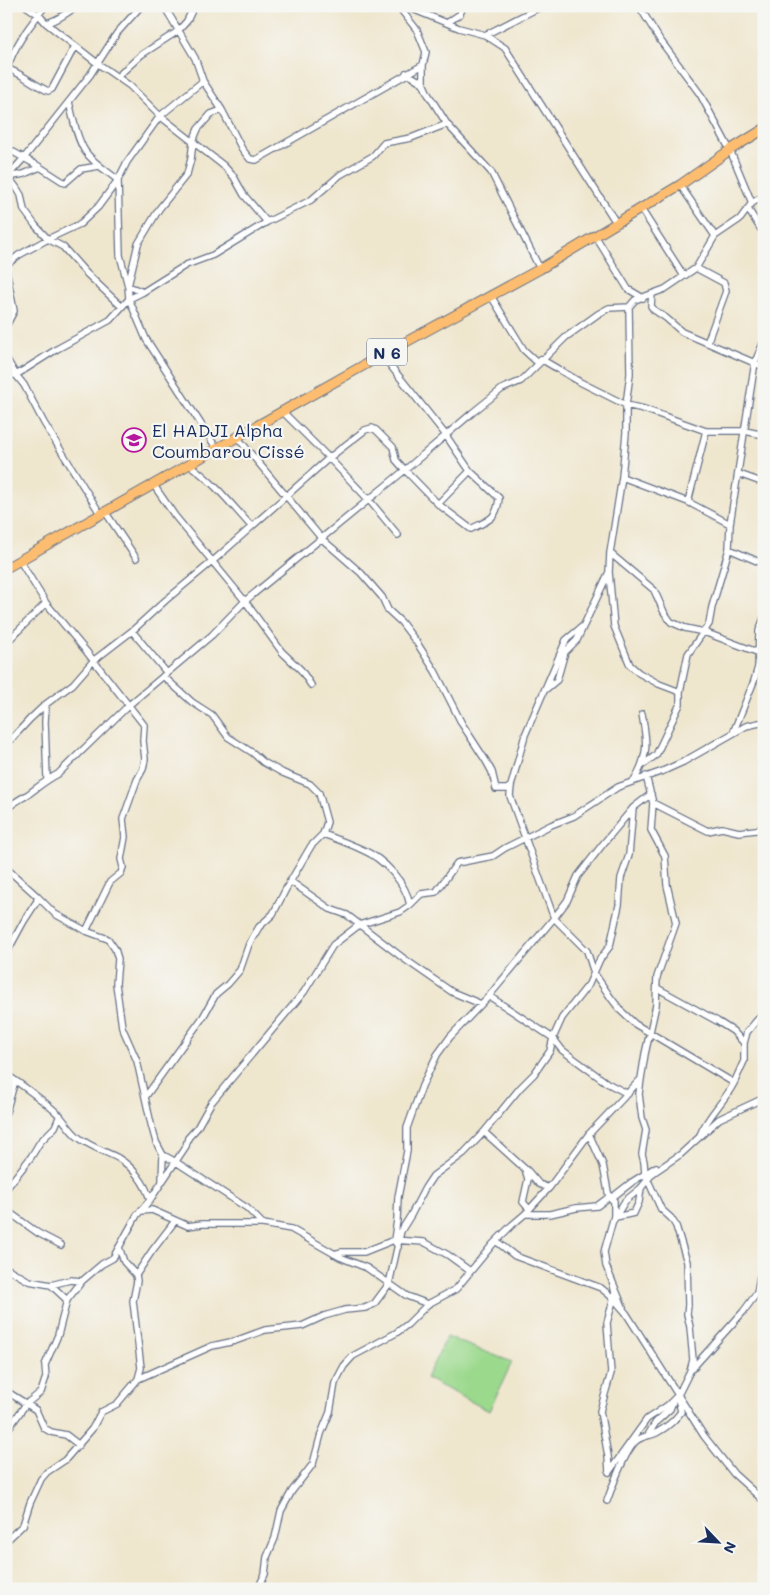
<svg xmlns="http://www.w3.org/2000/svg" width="770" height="1595" font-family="Mali,sans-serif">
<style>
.grass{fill:#9bd98d;stroke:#5b8476}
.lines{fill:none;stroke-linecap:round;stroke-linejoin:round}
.street-casing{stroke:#656f85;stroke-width:8}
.primary-casing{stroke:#656f85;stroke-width:11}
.street{stroke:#fff;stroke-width:5.5}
.primary{stroke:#fcbd6f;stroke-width:9}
.labels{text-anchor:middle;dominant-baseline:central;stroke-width:4.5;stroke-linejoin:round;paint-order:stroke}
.shield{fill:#f6f6f2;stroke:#5d6b8a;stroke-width:1}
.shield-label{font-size:16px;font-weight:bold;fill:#1b2f5e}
.poi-label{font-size:18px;fill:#1b2f5e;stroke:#f6f6f2;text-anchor:start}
</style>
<rect width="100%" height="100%" fill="#f6f6f2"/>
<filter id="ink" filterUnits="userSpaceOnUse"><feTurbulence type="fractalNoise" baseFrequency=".02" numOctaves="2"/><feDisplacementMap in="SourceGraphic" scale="10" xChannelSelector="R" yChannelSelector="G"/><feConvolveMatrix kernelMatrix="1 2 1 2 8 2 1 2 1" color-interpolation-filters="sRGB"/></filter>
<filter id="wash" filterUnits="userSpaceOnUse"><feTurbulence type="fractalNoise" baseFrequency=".0096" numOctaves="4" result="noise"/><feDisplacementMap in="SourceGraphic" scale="20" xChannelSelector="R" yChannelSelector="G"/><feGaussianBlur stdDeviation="1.12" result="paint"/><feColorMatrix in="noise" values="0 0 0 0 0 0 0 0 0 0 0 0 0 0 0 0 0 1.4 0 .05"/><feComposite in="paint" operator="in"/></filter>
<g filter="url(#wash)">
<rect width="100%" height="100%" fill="#efe6ce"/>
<!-- grass -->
<path class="grass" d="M447 1337 512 1362 489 1411 426 1378Z"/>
</g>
<g filter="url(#ink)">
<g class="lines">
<!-- street casing -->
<g class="street-casing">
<path id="street" d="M26 6 39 15 46 23 97 63 130 86 160 116 224 166 234 177 244 195 267 222
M164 6 195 58 203 81 222 110 242 149 250 159 256 160 423 65 426 52 417 30 398 6
M405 6 459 28 485 35 505 48 617 224
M639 6 660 40 700 94 730 150 752 203
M46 23C59 21 67 11 79 6
M447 23 460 14 463 6
M485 35 542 6
M6 68C21 73 33 84 48 91L52 89 75 46
M6 71C15 44 28 28 45 6
M406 73 423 83V65
M117 77 141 55 178 31 187 21 194 6
M69 102C73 117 76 137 85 151 93 163 107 171 118 180
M447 124 491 172 540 269
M6 146 8 149 40 167
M8 177 16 187 21 195 24 210 35 225 48 239 63 247 86 273 121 306
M8 177 24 174 40 167 65 183 81 169 99 166
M6 178 24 158 90 75 117 33 141 6
M118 180 120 255 128 286 143 292
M680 185 715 236
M641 209 684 276
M748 209 764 234
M596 237 628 289 643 298
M6 265 19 255 48 239 80 224 98 207 118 180 127 162 160 116 203 81
M696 268 724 283 726 291 707 343
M6 269 14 311 6 326
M652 294 651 306 654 310 666 318 682 332 764 367
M491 296 524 350 538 363
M382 355 445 434 470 471 499 498C497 520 488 520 471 529L438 504 405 470 396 460 393 447 376 430 372 428 365 430 329 458 369 500 398 535
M6 358 16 375 24 385 44 423 101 515
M541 359 580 382 626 405 644 409 706 431H745L764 435
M6 375H16L57 349 110 320 129 299 143 292 186 265 213 255 267 222 311 200 340 175 373 156 384 143 411 138 447 124 428 94 423 83
M237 437 322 539 361 573 382 597 388 610 401 622 417 643 435 671 462 724 486 761 492 772 496 789H507L511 786
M217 449 146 339 129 299 128 286 138 244 159 209 187 174 191 159 193 141 198 129 211 114 222 110
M188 464C213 481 231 504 251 526
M739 474 764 483
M622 477 688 502 730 524
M153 484 175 516 245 601 282 652 301 670 311 685
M688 502 706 431
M438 504 470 471
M106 513 136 558
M729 549 764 564
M610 553 654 590 664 612 671 622 685 628 704 632 757 652
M20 561 46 603 86 651 144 725 143 741 145 759 143 769 137 780 123 819 125 837 121 859 123 867 121 873 110 882 86 931
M609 572 584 625 566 640 557 661 525 735 511 786 510 796 554 918 587 951 594 973 611 998 621 1011 635 1024 734 1083 744 1061V1043L747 1032 764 1012
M132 631 167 673
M6 643 46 603
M545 690 557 680 565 652 577 640 583 627
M680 692 659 684 639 673 630 665 614 626 609 572 610 553 622 477 626 433V405L630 374 629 307 635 300 665 289 696 268 715 236 740 219 752 203 764 196
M46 704 45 722 47 779
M733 733 754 681 758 667 759 631 764 618
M6 745 30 719 46 704 73 684 93 661 132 631 166 600 213 561 329 458 283 412
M644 764 656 755 673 719 680 704V692L688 654 709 624 712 607 729 549 730 524 755 362 764 341
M635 779C649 754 647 741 642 714
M6 797 11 804
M653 803 708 831 722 828 739 832 764 829
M6 810C12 803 19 800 27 795 37 788 46 780 58 774L129 705 212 635 245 601 405 470 472 413 502 389 521 381 566 337 598 314 609 308 629 307
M323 834C337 839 350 844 363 850 384 859 406 883 410 905
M6 868 37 896V901L24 921 6 954
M290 881 330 909 347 915 403 958 452 992 481 1004
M37 896 55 914 86 931 108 939 115 949 118 959 116 984 122 1027 137 1061 151 1124 156 1142 163 1155 162 1180
M657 988 717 1021 733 1031 744 1043
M489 996 553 1038 562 1050 607 1083 628 1094
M6 1074C24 1087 42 1099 58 1114 65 1121 70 1131 78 1137 90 1147 105 1151 118 1158 133 1167 146 1184 150 1200
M641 1079 639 1094 642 1118 646 1130 642 1154 644 1162 645 1174 661 1209 671 1218 676 1226 687 1262 688 1305 687 1314 690 1327 693 1360 690 1371
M146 1096 203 1017 216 994 228 984 240 970 249 944 259 927 273 914 287 887 311 846 323 834 327 822 319 793 310 784 283 773 263 762 253 753 228 737 212 715 192 702 163 676
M6 1112 15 1081
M484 1132 525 1169 528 1179 523 1202 529 1209
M589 1134 603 1165 609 1197 614 1201V1216L604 1252 606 1266 623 1307
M700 1135C708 1115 725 1101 734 1083
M163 1155 176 1162 247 1208 263 1224
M527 1170 539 1184 549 1188
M6 1189 31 1157 40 1142 55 1127 60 1115
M6 1210 38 1233 61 1245
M141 1211 152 1210 188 1226 202 1224H263L291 1229 340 1257 367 1268 407 1296 428 1304
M525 1214H550L576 1208 597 1206 609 1197 614 1196 632 1182 656 1167
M616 1217 634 1213 639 1202 641 1188
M613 1221 625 1201 641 1188 653 1173 681 1154 719 1119 764 1098
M496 1241 515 1256 601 1288 613 1298 626 1313 704 1436 734 1474 764 1501
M398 1247 394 1240 397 1220 398 1197 407 1151V1128L422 1086 437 1055 450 1037 489 996 554 918 567 901 578 876 603 844 633 808 651 794
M334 1254 342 1252H364L394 1240 424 1242 448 1255 470 1271
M6 1268 29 1281 51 1285 70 1280 82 1281
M136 1275 152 1251 175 1221
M51 1285 67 1300
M138 1379 212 1346 235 1341 265 1330 302 1326 324 1316 345 1310 365 1308 374 1304 389 1284 401 1231 411 1215 425 1188 433 1176 464 1153 484 1132 520 1088 534 1074 550 1051 553 1038 562 1018 589 984 600 959 610 946 619 905 621 878 629 855 633 808
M6 1391 36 1410 44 1428 51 1432 66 1435 79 1445
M6 1432 26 1404 41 1392 46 1377 45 1365 58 1335 67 1300 82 1281 102 1264 113 1258 137 1215 150 1200 186 1146 188 1138 197 1128 211 1103 304 992 333 945 359 925 400 912 410 905 421 894 436 892 457 863 493 856 505 848 551 825 574 816 618 787 663 771 683 762 746 726 764 722
M648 1435 656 1422 670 1409 673 1401
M609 1472 647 1419 668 1405 678 1395 690 1371 743 1312 757 1293 760 1276 764 1266
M609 1472 608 1456 600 1411 611 1373 607 1323 615 1293 612 1280
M607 1501C612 1487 625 1451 636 1441 642 1436 651 1436 658 1432 667 1427 675 1420 681 1412L678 1398
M6 1541 23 1525 30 1503 41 1479 47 1472 65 1460 92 1429 101 1412 117 1404 138 1379 141 1368 133 1301 137 1281 136 1275 124 1262 119 1247
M258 1589 265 1574 267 1557 275 1538 281 1511 292 1491 313 1464 321 1434 330 1412 335 1383 344 1366 353 1356 396 1333 408 1324 428 1304 456 1289 493 1244 512 1225 525 1214 549 1188 589 1134 641 1079 645 1054 656 1005 657 977 676 923 667 885 665 856 651 830 653 803 646 776"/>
</g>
<!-- primary casing -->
<g class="primary-casing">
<path id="primary" d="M6 568 382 355 540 269 680 185 730 150 764 129"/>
</g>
<!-- street -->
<use href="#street" class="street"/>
<!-- primary -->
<use href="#primary" class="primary"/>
</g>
</g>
<!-- icons -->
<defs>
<g id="school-ring" transform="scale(1.25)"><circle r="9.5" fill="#f6f6f2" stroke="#b5179e" stroke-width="1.5"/><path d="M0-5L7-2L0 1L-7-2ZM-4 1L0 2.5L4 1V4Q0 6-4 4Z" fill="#b5179e"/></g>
</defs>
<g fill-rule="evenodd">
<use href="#school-ring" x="134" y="440"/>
</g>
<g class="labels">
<!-- shield labels -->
<rect class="shield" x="367" y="338.5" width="40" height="27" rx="4"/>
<g class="shield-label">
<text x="387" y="352">N 6</text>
</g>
<!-- poi labels -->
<g class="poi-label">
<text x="152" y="430">El HADJI Alpha<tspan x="152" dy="21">Coumbarou Cissé</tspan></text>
</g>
</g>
<!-- margin -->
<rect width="770" height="1595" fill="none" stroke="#f6f6f2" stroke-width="25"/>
<!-- north arrow -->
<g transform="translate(718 1542) rotate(115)" stroke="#f6f6f2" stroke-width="4" paint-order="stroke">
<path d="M0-4L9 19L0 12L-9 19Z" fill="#1b2f5e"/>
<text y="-8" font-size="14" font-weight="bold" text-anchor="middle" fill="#1b2f5e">N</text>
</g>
</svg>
